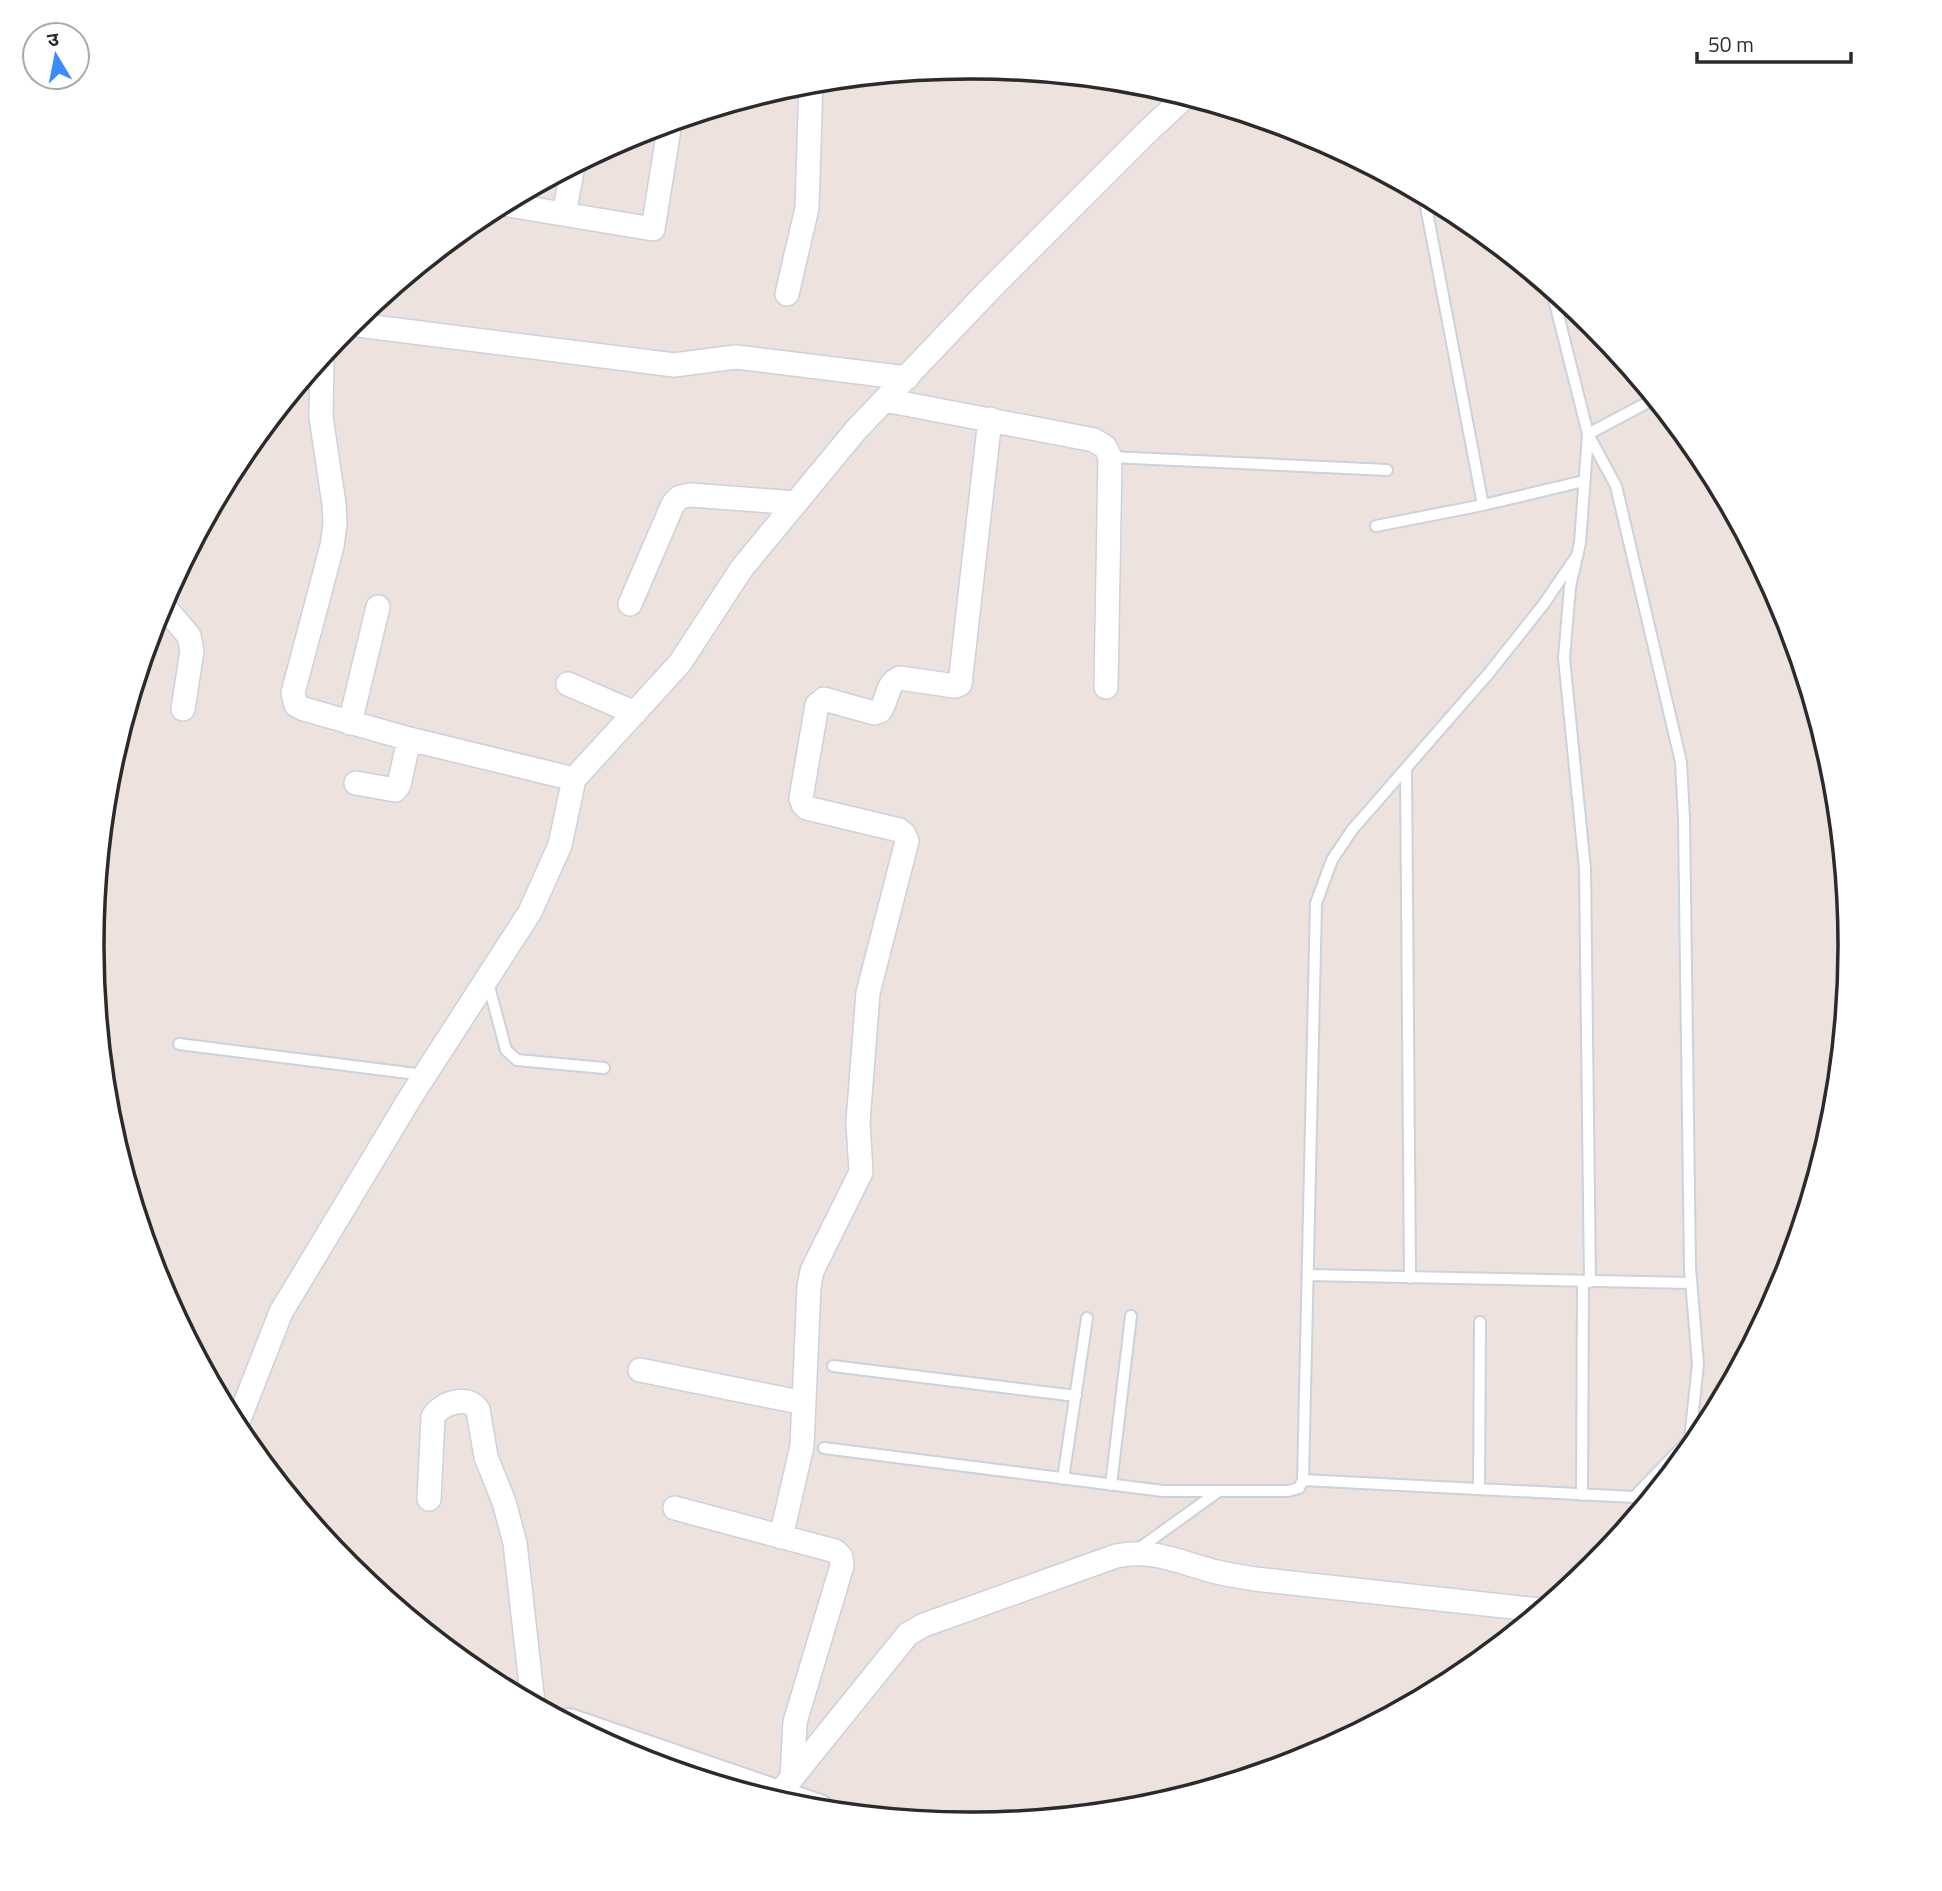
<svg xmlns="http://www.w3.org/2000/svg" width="1942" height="1891" font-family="'Titillium Web','Noto Sans Devanagari',sans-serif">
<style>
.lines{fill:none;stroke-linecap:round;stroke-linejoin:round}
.service-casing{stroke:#cbd2dd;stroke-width:14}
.minor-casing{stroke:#cbd2dd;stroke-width:26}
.tertiary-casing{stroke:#cbd2dd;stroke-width:32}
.service{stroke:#fff;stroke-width:10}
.minor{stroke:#fff;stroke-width:23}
.tertiary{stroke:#fff;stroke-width:28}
.rim{fill:none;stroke:#2b2b2b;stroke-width:3.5}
</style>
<rect width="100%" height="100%" fill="#ede2dd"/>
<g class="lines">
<!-- service casing -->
<g class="service-casing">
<path id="service" d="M1424 196 1483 505
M1552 291 1588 434 1616 486 1681 762 1684 818 1690 1268 1698 1364 1689 1449
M1110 457 1387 470
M1376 526 1483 505 1584 481
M1406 768 1410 1278
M487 979 506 1050 517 1060 604 1068
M179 1044 424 1075
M1308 1275 1691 1283
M1590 1282 1585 869 1564 658 1570 587 1580 543 1588 434 1654 399
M833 1366 1076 1396
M824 1448 1163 1491H1288L1299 1488 1303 1480 1316 903 1332 860 1352 830 1489 673 1543 605 1578 554
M1063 1479 1087 1318
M1303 1480 1634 1497 1688 1441
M1111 1485 1131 1316
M1479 1489 1480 1322
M1582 1495 1583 1281
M1137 1550 1219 1491"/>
</g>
<!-- minor casing -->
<g class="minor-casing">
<path id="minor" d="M503 204 653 229 670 123
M564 214 573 166
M787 294 807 208 811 82
M350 324 674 365 736 357 907 378
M322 358 321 417 334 504 335 524 332 546 293 693 296 705 304 709 409 739 574 779
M885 400 1094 440 1105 447 1110 457 1106 687
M162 604 189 636 192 651 183 709
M630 604 673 504 680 497 691 495 796 503
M568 684 635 713
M350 723 378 607
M356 783 395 790 399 785 409 739
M640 1370 804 1403
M236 1427 281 1312 410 1098 530 912 560 845 574 779 680 663 742 568 856 430 993 286 1147 132 1186 96
M429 1499 433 1417C440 1403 469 1394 478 1410L486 1457 504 1502 515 1543 533 1703
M675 1508 835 1551 841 1557 842 1566 795 1722 792 1777
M781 1537 802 1446 809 1287 812 1271 861 1172 858 1122 868 993 907 841 904 834 899 830 807 808 803 804 801 798 817 705 824 699 874 713 880 711C888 701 886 683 900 678L955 686 960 684 990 419
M778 1795 908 1634 924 1625 1116 1556C1153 1548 1181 1563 1217 1572 1230 1575 1243 1577 1255 1579L1540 1610"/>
</g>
<!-- tertiary casing -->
<g class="tertiary-casing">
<path id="tertiary" d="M569 1723 819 1809"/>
</g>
<!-- service -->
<use href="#service" class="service"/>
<!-- minor -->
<use href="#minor" class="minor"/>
<!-- tertiary -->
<use href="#tertiary" class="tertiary"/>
</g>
<!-- crop -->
<path d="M0 0H1942V1891H0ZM970 79H972A866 866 0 0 1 1838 945V946A866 866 0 0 1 972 1812H970A866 866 0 0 1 104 946V945A866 866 0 0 1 970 79Z" fill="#fff" fill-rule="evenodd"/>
<path class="rim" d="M970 79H972A866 866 0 0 1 1838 945V946A866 866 0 0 1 972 1812H970A866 866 0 0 1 104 946V945A866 866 0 0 1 970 79Z"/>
<!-- north arrow -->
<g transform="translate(56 56) rotate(350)"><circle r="33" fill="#ffffff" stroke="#aaaaaa" stroke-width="2"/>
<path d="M0-5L12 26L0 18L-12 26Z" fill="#3a8bfc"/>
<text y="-10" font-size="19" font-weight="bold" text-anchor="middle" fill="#2b2b2b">उ</text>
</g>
<!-- scale -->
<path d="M1697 52v10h154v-10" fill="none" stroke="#2b2b2b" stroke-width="3.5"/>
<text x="1708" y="52" font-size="21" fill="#2b2b2b" stroke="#ffffff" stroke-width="5" paint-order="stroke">50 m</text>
</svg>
